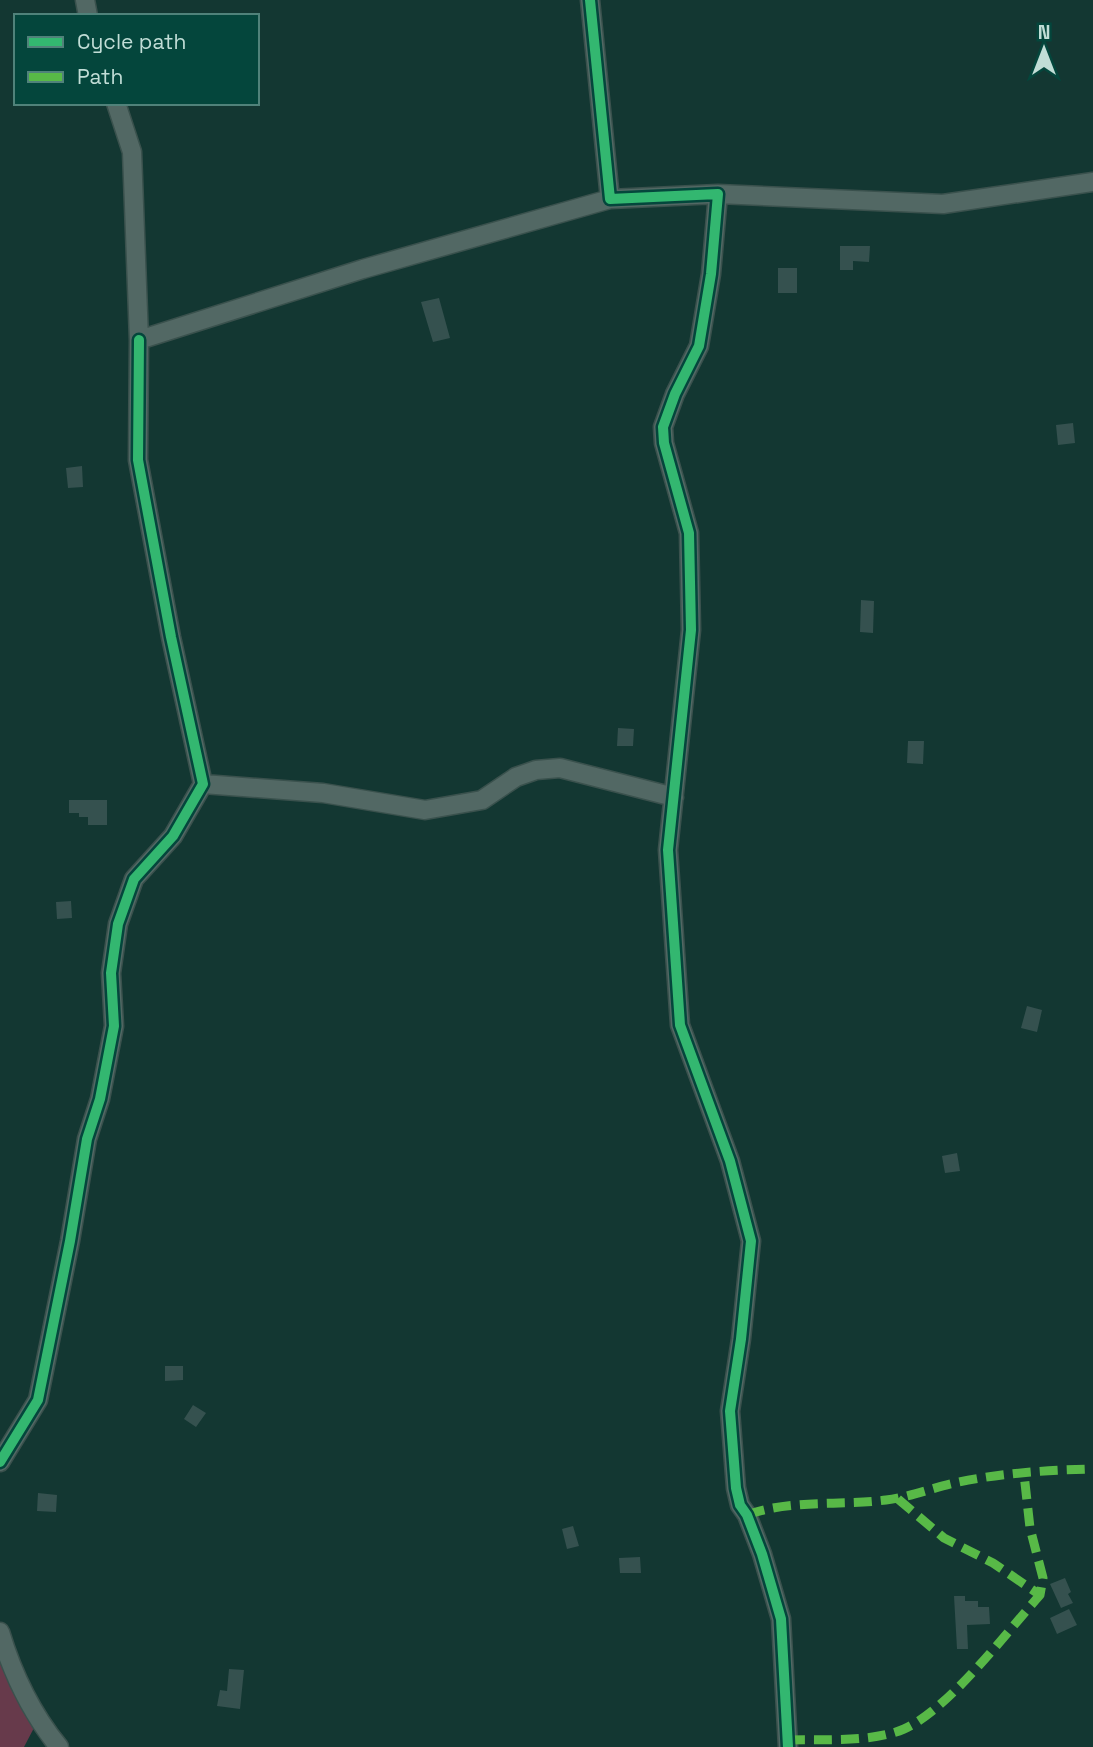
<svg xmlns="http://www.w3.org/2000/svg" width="1093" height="1747" font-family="'Space Grotesk',sans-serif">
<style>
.green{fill:#673a4b}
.building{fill:#35514f}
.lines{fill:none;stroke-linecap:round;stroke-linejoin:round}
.minor-casing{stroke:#3a514d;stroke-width:21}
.minor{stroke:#526864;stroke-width:18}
.quiet{stroke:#58b947;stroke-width:9;stroke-dasharray:18 9;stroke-linecap:butt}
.cycleway-casing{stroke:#04463c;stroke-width:15}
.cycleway{stroke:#33b770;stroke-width:10}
</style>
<rect width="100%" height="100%" fill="#133732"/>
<!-- green -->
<path class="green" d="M0 1652 36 1724 24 1747H0Z"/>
<!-- building -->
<path class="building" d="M840 246H870L869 262 853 261V270H840Z
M778 268H797V293H778Z
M439 298 450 338 433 342 421 302Z
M1073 423 1075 443 1058 445 1056 425Z
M82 466 83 487 68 488 66 468Z
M861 600 874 601 873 633 860 632Z
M618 728 634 729 633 746H617Z
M908 741H924L923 764 907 763Z
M69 800H107V825H88V817H79V813H69Z
M71 901 72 918 57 919 56 902Z
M1027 1006 1042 1010 1037 1032 1021 1028Z
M957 1153 960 1171 945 1173 942 1156Z
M165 1366H183V1380L165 1381Z
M193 1405 206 1413 196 1427 184 1419Z
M38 1493 57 1495 56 1512 37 1511Z
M573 1526 579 1546 567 1549 562 1529Z
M640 1557 641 1573H620L619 1558Z
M1065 1578 1071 1592 1068 1594 1073 1603 1061 1608 1050 1584Z
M954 1596H965V1601H978V1607H989L990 1624 967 1625 968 1649H957Z
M1069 1609 1077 1625 1057 1634 1050 1618Z
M229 1669 244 1670 240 1709 217 1706 220 1690 227 1691Z"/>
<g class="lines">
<!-- minor casing -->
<g class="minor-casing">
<path id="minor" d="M85 0 88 16
M590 0 610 199 718 194 711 274 699 346 675 394 663 427 664 443 689 533 691 630 668 850 680 1025 730 1161 751 1241 741 1339 730 1411 736 1488 740 1505 747 1515 762 1554 781 1619 788 1747
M116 103 132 152 139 340 363 269 610 199
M718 194 943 204 1093 182
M203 784 323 793 425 810 482 800 516 777 536 770 560 768 674 797
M0 1462 38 1400 70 1241 87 1139 100 1099 114 1026 111 973 118 924 134 879 173 836 203 784 171 637 138 460 139 340
M0 1632C12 1672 32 1714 59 1747"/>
</g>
<!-- minor -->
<use href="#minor" class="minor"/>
<!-- quiet -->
<path class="quiet" d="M898 1499 944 1538 993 1563 1040 1595 1043 1578 1030 1528 1024 1474
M747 1515C791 1499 840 1506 886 1500 911 1497 934 1487 959 1482 1002 1473 1049 1470 1093 1469
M787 1740C822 1739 871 1743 904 1729 949 1709 1006 1633 1040 1595"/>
<!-- cycleway casing -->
<g class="cycleway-casing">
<path id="cycleway" d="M590 0 610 199 718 194 711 274 699 346 675 394 663 427 664 443 689 533 691 630 668 850 680 1025 730 1161 751 1241 741 1339 730 1411 736 1488 740 1505 747 1515 762 1554 781 1619 788 1747
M0 1462 38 1400 70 1241 87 1139 100 1099 114 1026 111 973 118 924 134 879 173 836 203 784 171 637 138 460 139 340"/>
</g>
<!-- cycleway -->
<use href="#cycleway" class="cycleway"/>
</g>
<!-- legend -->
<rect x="14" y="14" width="245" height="91" fill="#04463c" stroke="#50827a" stroke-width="2"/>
<rect x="28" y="37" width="35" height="10" fill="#33b770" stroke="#50827a" stroke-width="2"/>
<text x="77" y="49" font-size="21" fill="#c1ddd6">Cycle path</text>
<rect x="28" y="72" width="35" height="10" fill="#58b947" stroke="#50827a" stroke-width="2"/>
<text x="77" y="84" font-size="21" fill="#c1ddd6">Path</text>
<!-- north arrow -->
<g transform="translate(1044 49)" stroke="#04463c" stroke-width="5" paint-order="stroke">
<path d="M0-5L12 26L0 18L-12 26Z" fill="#c1ddd6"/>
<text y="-10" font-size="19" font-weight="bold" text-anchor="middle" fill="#c1ddd6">N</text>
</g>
</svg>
